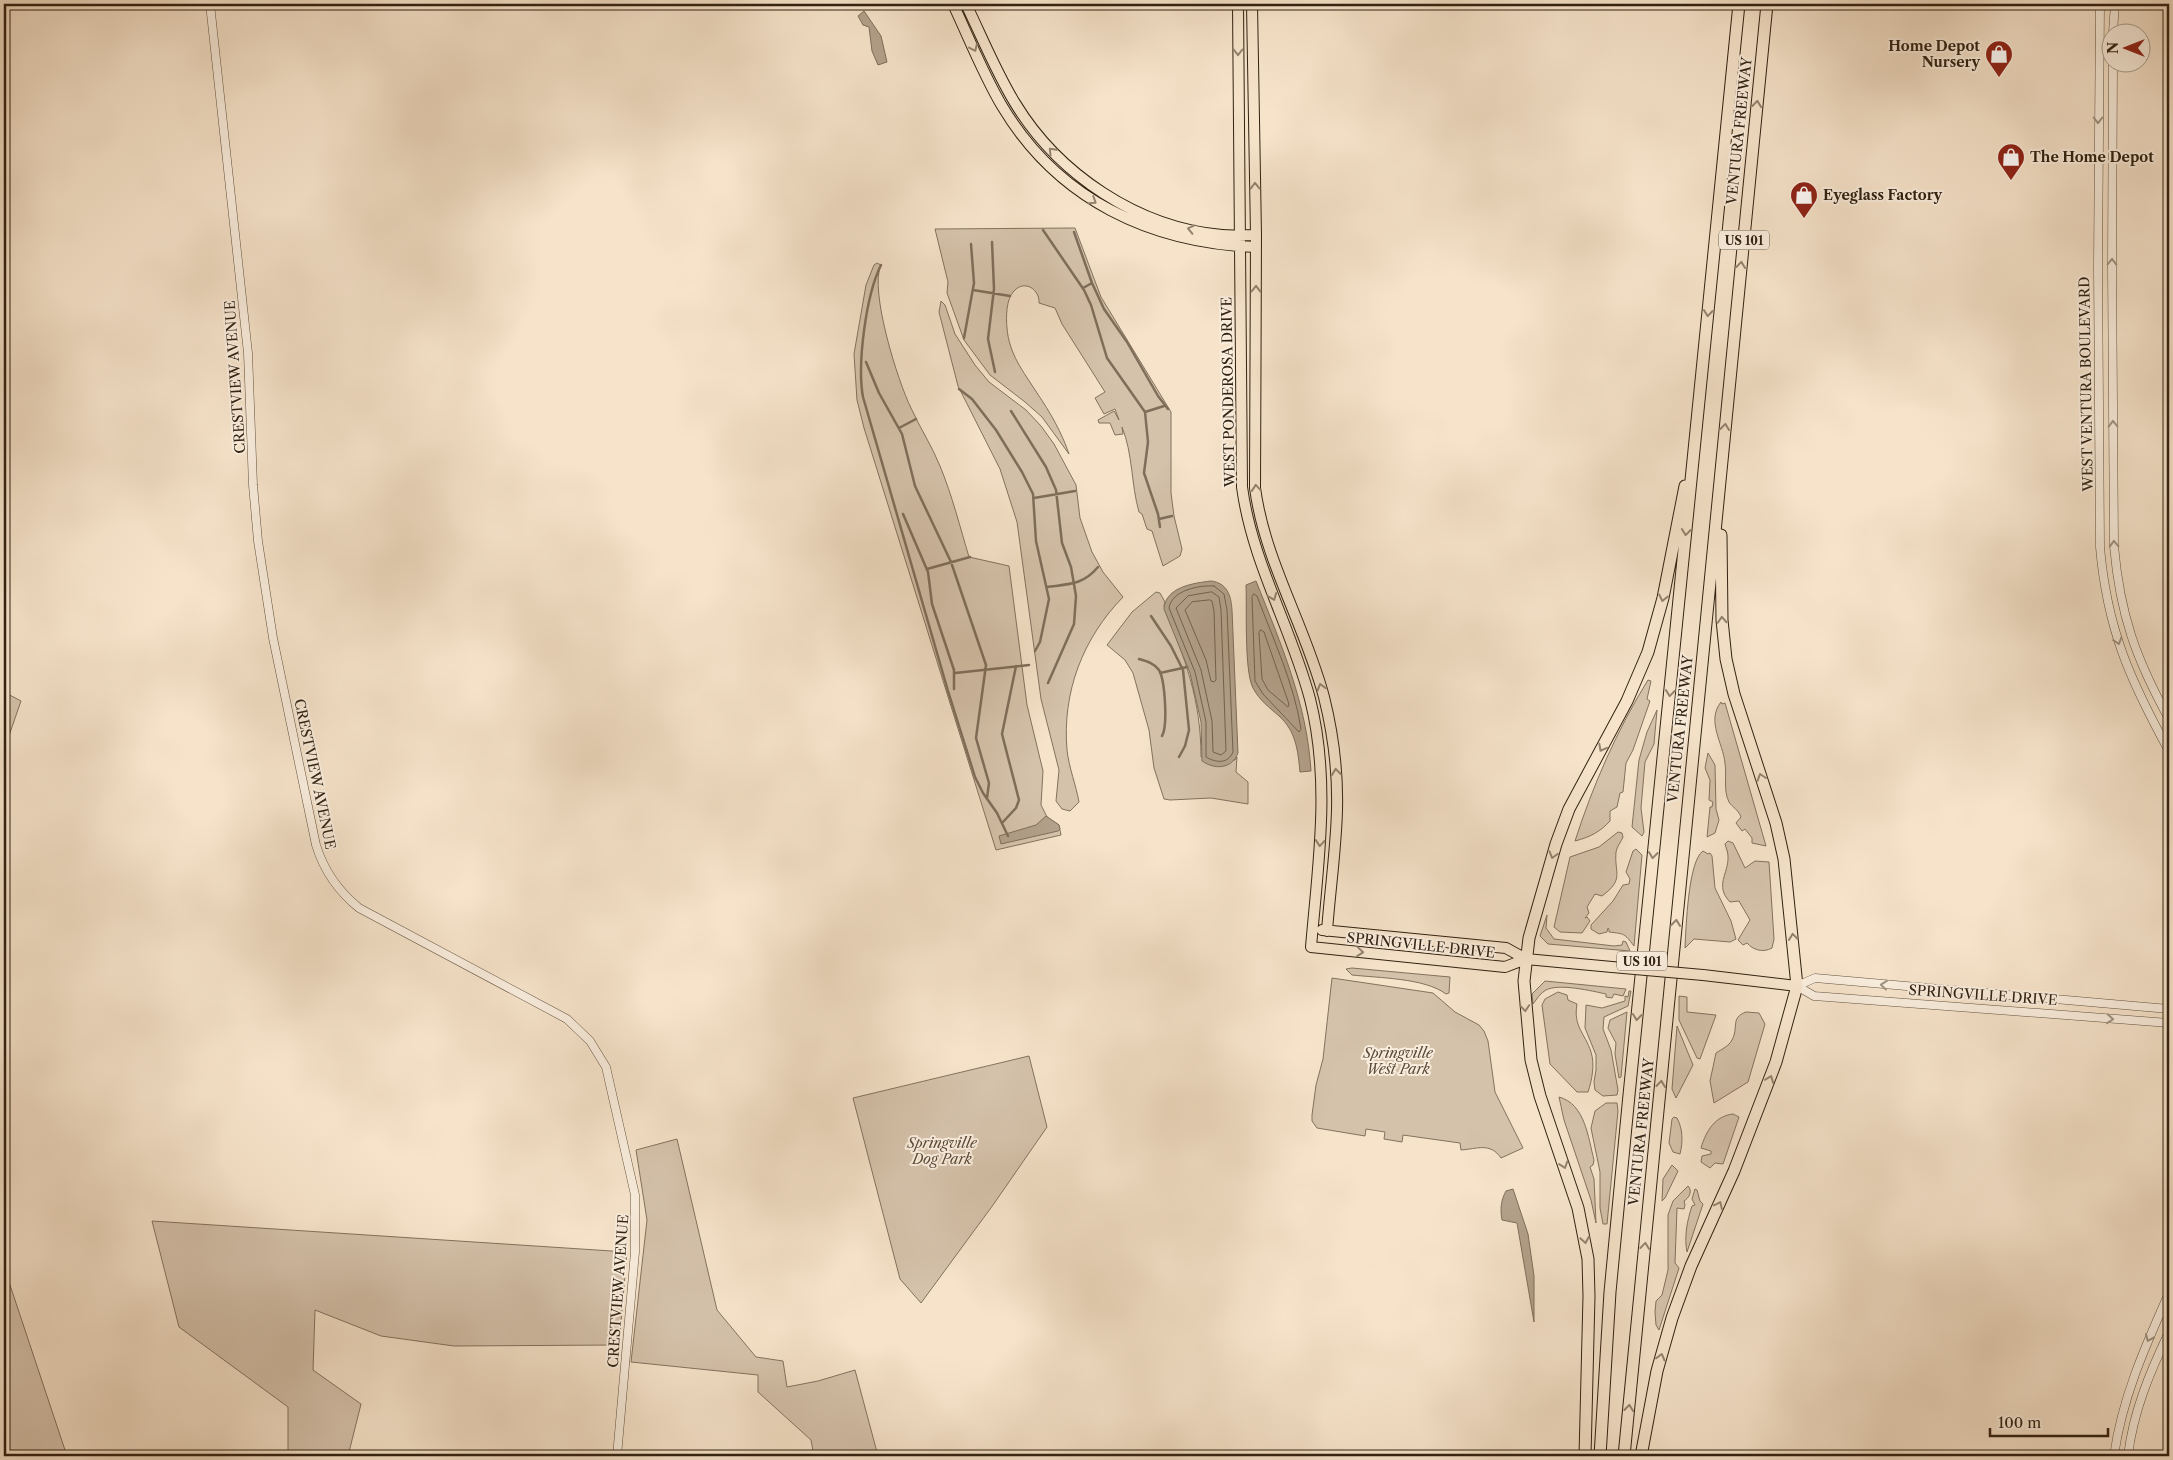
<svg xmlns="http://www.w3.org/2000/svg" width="2173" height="1460" font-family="'Libre Caslon Text',serif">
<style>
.green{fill:#d5c2ab;stroke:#83725e}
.water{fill:#b3a18b;stroke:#7f6e5a}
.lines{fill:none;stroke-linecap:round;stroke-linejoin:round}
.shore{stroke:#72624e;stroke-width:1}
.stream{stroke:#7f6e5a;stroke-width:2.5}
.minor-casing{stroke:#62523f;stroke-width:9}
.major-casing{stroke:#312211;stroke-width:12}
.highway-casing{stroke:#312211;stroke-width:13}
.minor{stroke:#f9eddd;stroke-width:8}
.major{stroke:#f6e3ca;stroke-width:10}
.highway{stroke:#f6e3ca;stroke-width:11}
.major-bridge-casing{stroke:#312211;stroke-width:12;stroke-linecap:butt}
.major-bridge{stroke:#f6e3ca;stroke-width:10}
.oneway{stroke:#94826e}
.oneway2{stroke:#9f9281}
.labels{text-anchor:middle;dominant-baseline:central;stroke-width:4;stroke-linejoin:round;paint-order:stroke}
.shield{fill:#f9eddd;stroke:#6d5f4e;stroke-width:1}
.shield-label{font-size:12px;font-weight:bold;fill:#312211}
.poi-label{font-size:14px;font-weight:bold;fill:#312211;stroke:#f9eddd;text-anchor:start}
.street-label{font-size:14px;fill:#312211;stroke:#f9eddd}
.park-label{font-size:14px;font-style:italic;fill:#5a4a38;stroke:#f9eddd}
</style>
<rect width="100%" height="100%" fill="#f6e3ca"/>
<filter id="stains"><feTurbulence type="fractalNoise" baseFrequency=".004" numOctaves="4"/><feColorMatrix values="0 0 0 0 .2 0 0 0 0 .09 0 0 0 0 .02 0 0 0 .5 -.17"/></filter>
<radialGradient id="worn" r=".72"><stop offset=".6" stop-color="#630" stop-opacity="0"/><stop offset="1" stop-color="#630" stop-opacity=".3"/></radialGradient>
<!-- green -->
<path class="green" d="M1075 228 1101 297 1171 412V493L1174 516 1182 549 1180 556 1163 566 1152 531 1147 529 1142 514 1139 512C1131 484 1133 454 1122 427L1123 434 1115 435 1110 423H1099L1098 420 1114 411 1119 420 1115 409 1104 414 1095 398 1105 392 1062 324 1055 308 1039 303C1040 290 1025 279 1014 291 1006 299 1006 317 1007 328 1009 354 1023 371 1037 393 1050 412 1062 433 1069 454L1042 417 1025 402 990 375 964 340 947 293 948 282 935 229Z
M877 263 881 265C869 290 898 382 911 408 920 428 932 446 940 466 952 495 960 527 969 557L1009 566 1027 705 1043 771 1041 805 1047 817 1059 825 1061 835 996 850 864 428 857 400 854 354 866 285 874 265Z
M941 301 945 305 955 334 975 365 989 382 1026 410 1041 426 1054 444 1076 485 1080 518 1092 552 1103 572 1123 597C1083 638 1062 692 1067 750 1069 768 1076 785 1079 802L1070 811 1062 809 1056 801 1059 770 1041 699 1017 522 1000 469 958 386 939 312Z
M1156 592 1160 593 1165 602 1164 606C1185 659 1201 699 1201 757L1235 760 1237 757 1236 772 1248 782V804L1211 798 1170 800 1164 799 1154 768 1149 730 1133 673 1125 660 1107 645 1132 612Z
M1648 680 1651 681 1647 699 1650 701 1633 750 1626 763 1623 792 1620 793 1617 807 1610 811V821C1600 832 1590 837 1575 841 1593 785 1617 730 1648 680Z
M4 692 21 701 4 750Z
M1721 702 1722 704 1725 703 1766 846 1752 843V838L1745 829 1742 831 1736 823 1741 817C1738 809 1732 807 1729 802 1723 790 1727 776 1725 763 1723 743 1706 721 1721 702Z
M1657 710 1654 744 1645 762 1641 808 1644 832 1642 836 1632 827 1639 760 1647 732Z
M1708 753 1715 765 1716 809 1719 820 1715 833 1707 837 1710 807H1712L1713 802 1709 800 1710 780 1705 768Z
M1618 832 1622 833 1623 837C1621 842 1617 846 1616 852 1614 873 1625 879 1602 896L1595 894 1587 907 1589 913 1585 918 1587 917 1590 921 1582 933 1560 932 1554 927 1570 857 1599 847Z
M1728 841 1733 843 1745 868 1755 861 1769 862 1774 939 1772 948C1763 953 1753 950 1747 943L1743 945 1738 940 1750 920 1739 901 1730 902C1714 885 1729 874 1728 856 1728 852 1726 848 1725 844Z
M1636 849 1642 855 1634 946C1624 933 1625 934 1609 932V929L1608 928 1607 932 1599 934 1591 929V925L1613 901 1623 885 1629 884 1630 879 1626 872 1633 851Z
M1703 851 1708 854 1710 853 1712 856 1715 888 1731 921 1736 939 1730 942 1694 939 1685 948C1686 929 1688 861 1703 851Z
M1547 915 1546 928 1554 939 1614 946 1622 945 1623 941 1626 942 1630 951 1548 944 1540 936Z
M1352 968 1450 977 1449 993 1446 994C1425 978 1379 978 1352 975L1346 969Z
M1332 978 1433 993 1455 1012 1479 1025 1484 1031 1488 1041 1495 1092 1523 1148 1501 1158C1490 1142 1477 1149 1461 1150L1460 1143 1403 1135 1402 1142 1384 1139 1385 1132 1366 1129 1365 1136 1317 1128 1312 1121V1115L1316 1085 1323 1059Z
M1545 981 1626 989 1623 996 1614 994 1612 998 1606 997V994C1592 991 1559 983 1546 990 1540 993 1537 999 1533 1004L1532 994Z
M1629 991H1631L1628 1006 1604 1017 1603 1029 1611 1050 1618 1090 1617 1095 1603 1096 1595 1090 1594 1082 1596 1070V1055L1585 1028 1586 1005 1602 1008 1625 1001V996L1628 997Z
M1558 992 1567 995 1568 1000 1577 1004C1573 1027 1585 1033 1591 1052 1595 1064 1592 1080 1588 1092H1577L1550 1064 1542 1005 1545 999Z
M1679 996 1687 997V1012L1716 1015 1700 1059 1697 1058 1679 1020Z
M1627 1012 1621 1077 1619 1078 1615 1054 1616 1043 1608 1028 1610 1020Z
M1746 1012 1759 1013 1765 1024 1748 1082 1714 1103 1710 1081 1716 1053C1722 1049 1729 1046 1732 1040 1739 1027 1730 1018 1746 1012Z
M1677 1026 1693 1065 1676 1098 1672 1089Z
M1029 1056 1047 1127 993 1205 921 1303 900 1279 853 1098Z
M1559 1097C1585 1104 1588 1137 1594 1160L1593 1165 1590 1167 1594 1179 1596 1223 1591 1200 1564 1120Z
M1606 1103H1617L1618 1111 1607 1224H1603L1600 1208V1172L1591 1128 1595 1111Z
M1733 1114 1739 1117 1723 1164 1715 1163 1710 1168 1701 1162 1702 1156 1711 1154V1151L1701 1148C1706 1131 1715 1116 1733 1114Z
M1674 1117 1677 1118C1683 1129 1683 1142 1680 1154L1673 1152 1669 1143 1672 1119Z
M677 1139 717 1310 756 1357 783 1361 787 1387 818 1381 855 1370 878 1456H814L811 1440 758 1392V1375L631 1362 647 1220 636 1150Z
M1672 1165 1678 1171 1665 1198 1662 1201 1663 1179Z
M1688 1186C1693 1191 1689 1198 1684 1201L1685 1205 1684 1209 1677 1208 1675 1263 1679 1268 1659 1330 1656 1325 1655 1312 1656 1301 1662 1295 1668 1270V1215L1673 1201Z
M1695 1189 1697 1190 1700 1201 1703 1204 1687 1252C1684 1237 1687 1221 1692 1206L1695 1205 1692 1199Z
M152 1221 627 1252 619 1345 454 1346 381 1336 315 1310 313 1370 361 1404 348 1456H288V1407L179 1327Z
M4 1267 67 1456H4Z"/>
<!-- water -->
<path class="water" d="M864 11 881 36 887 62 878 65 872 51 869 27 863 25 858 16Z
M1211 581C1227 583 1231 595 1232 610L1238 753C1232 769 1215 770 1202 761L1201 722 1190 673 1164 609C1165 587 1194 583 1211 581Z
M1256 581C1281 644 1307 704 1311 771L1300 772C1298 751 1296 731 1279 716 1270 708 1259 700 1253 688 1244 670 1247 609 1246 585Z
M1046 816 1059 825 1060 829 1058 831 1001 844 999 836 1036 825Z
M1513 1189 1528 1234 1534 1276V1322L1517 1223 1502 1220C1500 1209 1501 1200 1506 1191Z"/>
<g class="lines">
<!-- shore -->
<path class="shore" d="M1214 586 1224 594 1227 610 1233 752C1228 764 1216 763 1206 757V722L1195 672 1169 608C1172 590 1199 585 1214 586Z
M1212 592 1219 597 1221 610 1226 751 1221 755 1213 752 1212 721 1201 670 1176 608 1188 596Z
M1254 594 1257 596C1273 639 1294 683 1301 729L1299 732 1263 694 1255 681 1252 597Z
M1210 600 1212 601 1214 611 1216 680 1214 682 1211 681 1206 660 1185 610 1192 602Z
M1261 630 1264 632 1289 704 1288 707 1268 690 1262 679 1259 633Z"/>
<!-- stream -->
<path class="stream" d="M1043 230 1084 290 1091 305 1107 358 1145 412 1148 442 1144 473 1158 514 1160 527
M1074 232 1092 283 1104 309 1127 342 1158 396 1168 409
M992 242 994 289 988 339 995 372
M881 265C866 295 857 364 863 397L948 691 975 777 983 793 997 813 1008 836
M1083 288 1092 283
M973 290 1010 296
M964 338 974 283 971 244
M866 362 879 393 902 434 915 486 951 562 986 665 976 738 989 783 987 798
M959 389 972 399 996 430 1022 472 1033 494 1036 541 1049 599 1040 642 1035 651
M1011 411 1046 467 1056 490 1062 543 1071 567 1076 596 1074 624 1048 683
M1145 412 1164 406
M899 428 916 419
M1034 498 1075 491
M903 514 928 572 932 604 954 670V689
M1159 519 1172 516
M927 569 970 557
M1047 587C1069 584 1083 585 1098 567
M1151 616 1171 646 1183 670 1189 730 1185 746 1179 757
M1139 659C1146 661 1154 663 1159 670 1165 680 1168 726 1162 736
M955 673 1029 665
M1160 673 1187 667
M1002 823 1016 808 1019 800 1002 734 1016 666"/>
<!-- minor casing -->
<g class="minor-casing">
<path id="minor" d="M210 4 248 353 253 485 258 541 273 638 316 845C324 871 338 891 359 908L567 1019 590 1041 606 1067 635 1195V1252L617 1456
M2100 4 2098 266 2100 547C2107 629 2130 680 2169 751
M2113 32 2115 4
M2113 62 2112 266 2114 546C2120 615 2136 659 2169 719
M1797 986 1814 996 2169 1023
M1797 986 1815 978 2169 1009
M2114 1456C2122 1398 2145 1347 2169 1293
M2128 1456C2133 1412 2150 1372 2169 1332"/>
</g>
<!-- major casing -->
<g class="major-casing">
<path id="major" d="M953 4C969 38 983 74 1002 106 1058 200 1151 243 1256 247
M966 4C982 37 996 72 1015 103 1058 174 1138 228 1222 235 1233 236 1245 235 1256 235
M1238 4 1242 487C1252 562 1291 627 1310 699 1331 782 1318 864 1311 947L1505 967 1526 959
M1252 4 1256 235 1255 488C1265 562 1305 625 1324 697 1333 733 1338 772 1337 810 1336 850 1330 890 1327 931
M1322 930 1506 948 1526 959 1612 967
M1703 975 1797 986"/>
</g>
<!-- highway casing -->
<g class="highway-casing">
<path id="highway" d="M1585 1456 1589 1296 1588 1259 1578 1208 1540 1096 1531 1060 1524 981 1529 938 1556 844 1569 809 1627 701 1648 652 1663 598 1685 486
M1600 1456 1610 1292 1629 1095 1739 4
M1624 1456 1767 4
M1641 1456 1657 1371 1672 1318 1691 1266 1734 1171 1776 1062 1797 986 1784 859 1776 823 1734 694 1726 659 1722 620 1721 535"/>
</g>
<!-- minor -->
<use href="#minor" class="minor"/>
<!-- major -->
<use href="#major" class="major"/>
<!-- highway -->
<use href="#highway" class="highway"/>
<!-- major-bridge casing -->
<g class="major-bridge-casing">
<path id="major-bridge" d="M1612 967 1703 975"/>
</g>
<!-- major-bridge -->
<use href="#major-bridge" class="major-bridge"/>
</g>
<!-- one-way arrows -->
<defs><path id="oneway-chevron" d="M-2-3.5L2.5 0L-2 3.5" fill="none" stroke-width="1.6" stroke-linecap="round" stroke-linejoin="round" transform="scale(1.25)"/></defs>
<g class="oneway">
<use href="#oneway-chevron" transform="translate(974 48) rotate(65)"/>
<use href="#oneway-chevron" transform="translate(1238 52) rotate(90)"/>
<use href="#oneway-chevron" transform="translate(1757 104) rotate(-84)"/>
<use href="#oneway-chevron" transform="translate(1052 151) rotate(-134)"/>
<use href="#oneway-chevron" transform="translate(1255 186) rotate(-91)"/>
<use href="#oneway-chevron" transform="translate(1093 201) rotate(33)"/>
<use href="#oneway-chevron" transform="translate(1191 229) rotate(-167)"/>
<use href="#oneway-chevron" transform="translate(1741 265) rotate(-84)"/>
<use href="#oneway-chevron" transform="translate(1256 289) rotate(-89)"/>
<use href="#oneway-chevron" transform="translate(1708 313) rotate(96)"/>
<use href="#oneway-chevron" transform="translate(1725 427) rotate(-84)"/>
<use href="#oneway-chevron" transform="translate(1256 488) rotate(-95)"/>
<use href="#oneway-chevron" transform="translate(1686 532) rotate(96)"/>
<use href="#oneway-chevron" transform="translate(1273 597) rotate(69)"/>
<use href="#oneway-chevron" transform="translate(1663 598) rotate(102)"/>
<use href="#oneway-chevron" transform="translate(1722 620) rotate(-93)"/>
<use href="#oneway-chevron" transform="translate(1321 687) rotate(-106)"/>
<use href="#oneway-chevron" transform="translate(1670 693) rotate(96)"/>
<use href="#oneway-chevron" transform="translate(1602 748) rotate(118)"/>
<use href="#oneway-chevron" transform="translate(1336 772) rotate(-96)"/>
<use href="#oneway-chevron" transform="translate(1761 777) rotate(-108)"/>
<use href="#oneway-chevron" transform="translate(1320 843) rotate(95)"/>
<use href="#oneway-chevron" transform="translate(1553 855) rotate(106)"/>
<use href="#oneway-chevron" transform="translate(1653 855) rotate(96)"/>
<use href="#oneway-chevron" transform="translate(1676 923) rotate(-84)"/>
<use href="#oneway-chevron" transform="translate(1793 937) rotate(-96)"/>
<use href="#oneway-chevron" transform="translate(1360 952) rotate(6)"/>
<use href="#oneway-chevron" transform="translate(1525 1008) rotate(86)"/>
<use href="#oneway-chevron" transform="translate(1637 1017) rotate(96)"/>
<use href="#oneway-chevron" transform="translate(1770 1079) rotate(-69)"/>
<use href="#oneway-chevron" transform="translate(1661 1084) rotate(-84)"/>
<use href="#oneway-chevron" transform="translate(1564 1165) rotate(71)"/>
<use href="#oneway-chevron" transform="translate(1719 1205) rotate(-65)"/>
<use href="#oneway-chevron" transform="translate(1585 1240) rotate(80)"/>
<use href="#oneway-chevron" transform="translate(1645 1246) rotate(-84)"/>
<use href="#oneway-chevron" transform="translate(1661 1357) rotate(-75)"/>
<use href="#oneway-chevron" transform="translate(1629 1408) rotate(-84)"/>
</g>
<g class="oneway2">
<use href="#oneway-chevron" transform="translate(2098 120) rotate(90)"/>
<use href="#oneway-chevron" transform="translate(2112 262) rotate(-89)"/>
<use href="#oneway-chevron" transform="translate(2113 424) rotate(-91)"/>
<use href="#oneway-chevron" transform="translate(2114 544) rotate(-92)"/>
<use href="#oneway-chevron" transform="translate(2118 641) rotate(72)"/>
<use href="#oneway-chevron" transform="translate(1884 985) rotate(-174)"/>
<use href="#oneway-chevron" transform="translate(2110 1019) rotate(5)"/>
<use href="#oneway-chevron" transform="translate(2149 1338) rotate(114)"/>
</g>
<!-- icons -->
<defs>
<g id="shop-pin" transform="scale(1.4375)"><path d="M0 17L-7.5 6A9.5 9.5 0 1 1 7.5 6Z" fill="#8f2418" stroke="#f9eddd"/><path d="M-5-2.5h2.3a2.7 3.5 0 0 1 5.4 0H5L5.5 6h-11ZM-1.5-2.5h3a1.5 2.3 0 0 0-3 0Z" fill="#fff"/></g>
</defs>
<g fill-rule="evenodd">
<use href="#shop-pin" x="1999" y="54"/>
<use href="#shop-pin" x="2011" y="157"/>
<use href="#shop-pin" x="1804" y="195"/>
</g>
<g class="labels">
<!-- shield labels -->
<g class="shield">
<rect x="1719" y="230.5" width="50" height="19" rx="4"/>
<rect x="1617" y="951.5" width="50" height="19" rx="4"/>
</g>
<g class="shield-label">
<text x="1744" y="240">US 101</text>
<text x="1642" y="961">US 101</text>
</g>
<!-- poi labels -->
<g class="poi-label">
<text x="1980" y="46" text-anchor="end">Home Depot<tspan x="1980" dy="16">Nursery</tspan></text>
<text x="2030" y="157">The Home Depot</text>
<text x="1823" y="195">Eyeglass Factory</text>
</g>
<!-- street labels -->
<g class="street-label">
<text transform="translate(1739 131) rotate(-84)">VENTURA FREEWAY</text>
<text transform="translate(235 377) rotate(-94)">CRESTVIEW AVENUE</text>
<text transform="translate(2086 384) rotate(-91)">WEST VENTURA BOULEVARD</text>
<text transform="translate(1228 392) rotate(-91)">WEST PONDEROSA DRIVE</text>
<text transform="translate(1680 729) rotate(-84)">VENTURA FREEWAY</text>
<text transform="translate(315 774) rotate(78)">CRESTVIEW AVENUE</text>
<text transform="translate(1421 945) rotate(6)">SPRINGVILLE DRIVE</text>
<text transform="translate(1983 995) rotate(4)">SPRINGVILLE DRIVE</text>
<text transform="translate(1641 1132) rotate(-84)">VENTURA FREEWAY</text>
<text transform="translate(618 1291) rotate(-86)">CRESTVIEW AVENUE</text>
</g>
<!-- park labels -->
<g class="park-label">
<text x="1398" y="1053">Springville<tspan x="1398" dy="16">West Park</tspan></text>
<text x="942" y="1143">Springville<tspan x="942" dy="16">Dog Park</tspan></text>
</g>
</g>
<!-- margin -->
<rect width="2173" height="1460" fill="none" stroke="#f6e3ca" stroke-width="20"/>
<rect x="5" y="5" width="2163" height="1450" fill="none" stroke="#312211" stroke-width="2.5"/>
<rect x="10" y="10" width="2153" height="1440" fill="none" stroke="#312211"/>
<!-- north arrow -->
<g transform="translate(2126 48) rotate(270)"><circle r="24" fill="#f9eddd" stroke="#a99c8b"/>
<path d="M0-4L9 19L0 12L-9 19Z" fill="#8f2418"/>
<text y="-8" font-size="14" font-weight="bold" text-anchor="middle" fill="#312211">N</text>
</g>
<!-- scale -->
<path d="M1990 1428v8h118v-8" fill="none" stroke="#312211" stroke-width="2.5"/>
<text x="1998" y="1428" font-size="15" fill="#312211" stroke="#f9eddd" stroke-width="4" paint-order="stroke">100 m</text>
<rect width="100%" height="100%" filter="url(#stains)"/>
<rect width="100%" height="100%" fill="url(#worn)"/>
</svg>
